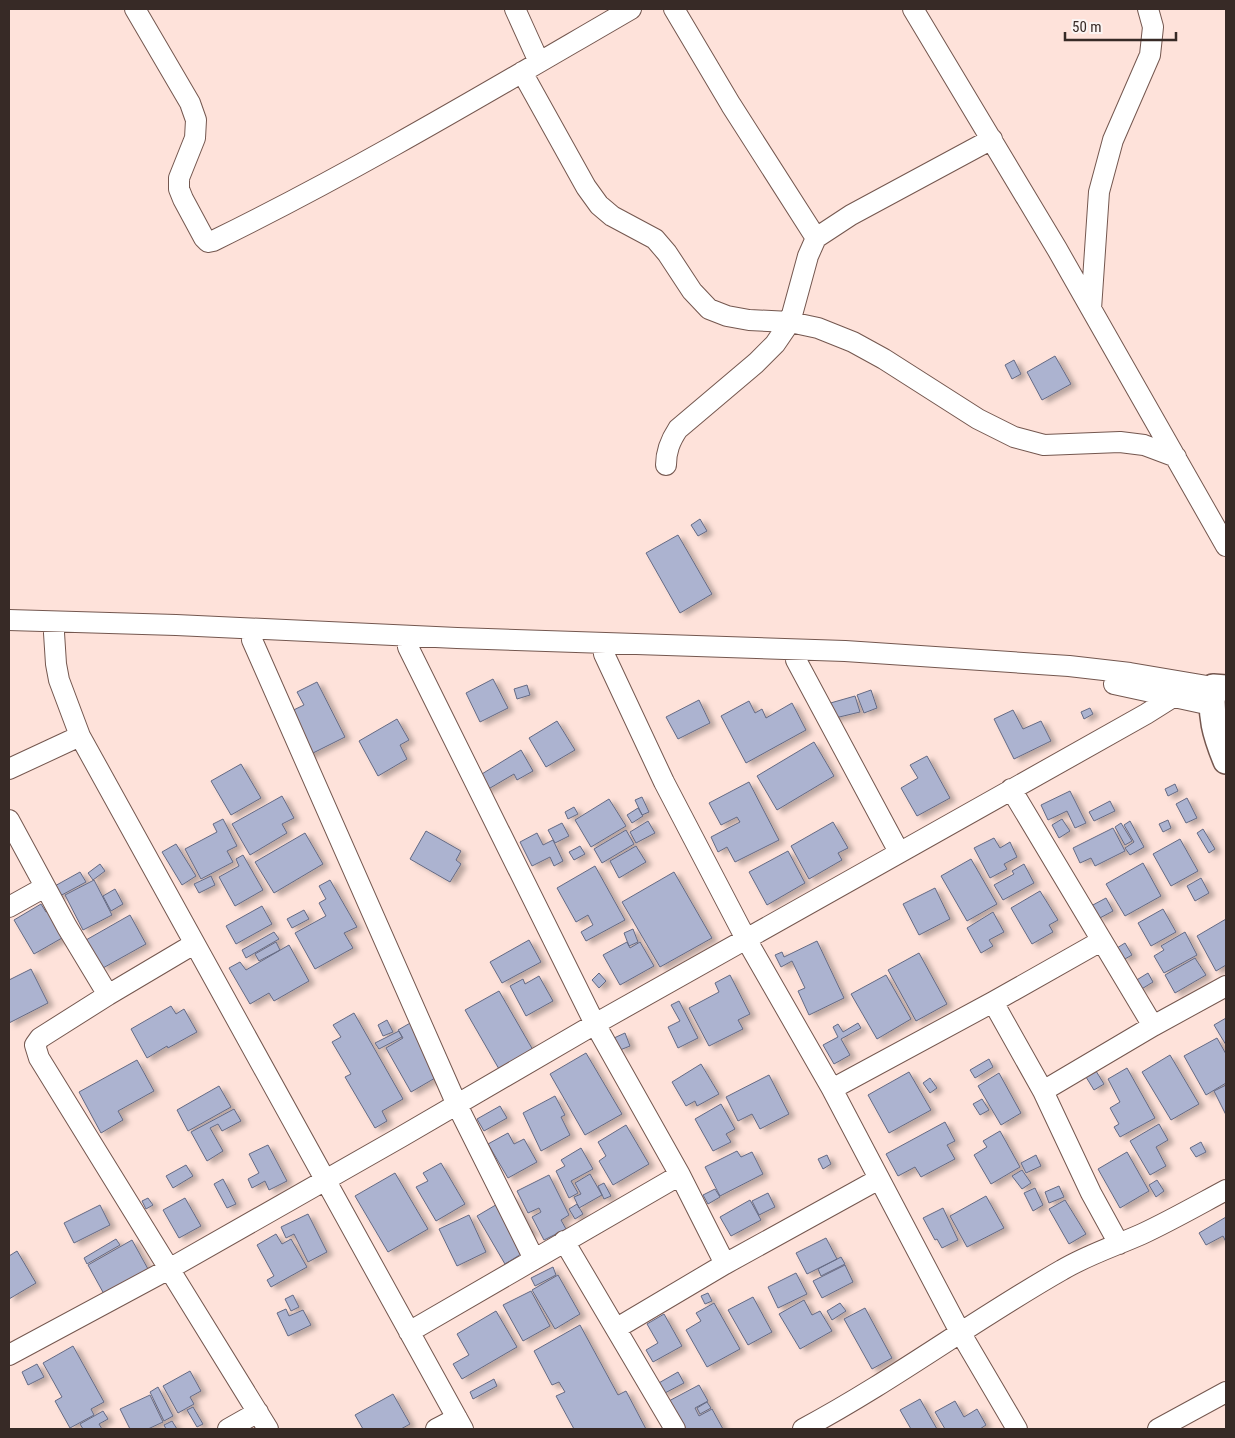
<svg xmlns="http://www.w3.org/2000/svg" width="1235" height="1438" font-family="'Roboto Condensed',sans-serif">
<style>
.building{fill:#acb3d0;stroke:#646a84;filter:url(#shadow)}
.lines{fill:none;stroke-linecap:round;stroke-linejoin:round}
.minor-casing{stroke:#74574f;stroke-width:22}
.major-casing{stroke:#74574f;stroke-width:28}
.minor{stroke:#fff;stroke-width:20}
.major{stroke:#fff;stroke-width:25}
</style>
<defs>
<filter id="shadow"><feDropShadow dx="5.5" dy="3" stdDeviation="2.5" flood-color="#0004"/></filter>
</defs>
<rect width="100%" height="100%" fill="#fee2da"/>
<!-- building -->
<path class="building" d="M1055 356 1071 384 1042 400 1027 372Z
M1014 360 1021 374 1012 379 1005 365Z
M700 519 707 531 698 536 691 525Z
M678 535 712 594 680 613 646 553Z
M493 679 508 708 480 722 466 693Z
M317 682 345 737 303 758 281 716 304 705 297 692Z
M527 685 530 695 517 699 514 689Z
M871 690 877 708 864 713 857 695Z
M855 696 860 712 831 719 827 704Z
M699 700 710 723 678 739 666 717Z
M749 701 755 713 762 709 766 718 792 703 806 730 746 763 721 716Z
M1090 708 1093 714 1084 719 1081 712Z
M1013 710 1023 729 1041 721 1051 741 1014 759 994 719Z
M397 719 409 740 400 745 407 759 378 776 359 741Z
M557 721 575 750 546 767 529 738Z
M814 742 834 776 777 810 757 776Z
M521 750 533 771 517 780 514 774 485 791 477 777Z
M927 756 950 798 917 816 901 788 918 778 910 765Z
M241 764 261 798 231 815 211 781Z
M749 782 779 840 735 862 727 847 718 852 711 837 740 822 737 817 721 825 709 803Z
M1175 784 1178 791 1168 796 1165 789Z
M1070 791 1086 823 1075 828 1067 811 1048 820 1041 805Z
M282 796 294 818 282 824 287 833 250 855 232 824Z
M642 797 649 812 642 815 635 800Z
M1187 798 1197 818 1186 823 1176 804Z
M609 799 626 826 591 847 575 820Z
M1110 801 1115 811 1094 821 1089 812Z
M574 807 578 814 568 819 565 812Z
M638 808 643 816 632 823 627 815Z
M223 819 237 846 227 851 233 862 201 879 185 849 217 832 213 824Z
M1062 819 1070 831 1059 838 1052 825Z
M1168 820 1171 828 1163 832 1159 824Z
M648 821 655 833 636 843 630 832Z
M1130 821 1144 847 1130 855 1125 848 1134 842 1124 825Z
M833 822 848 848 838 853 842 860 809 879 791 846Z
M562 823 569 836 555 843 548 830Z
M1121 823 1132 841 1125 845 1115 827Z
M1113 828 1125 851 1095 866 1091 858 1080 863 1073 848Z
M1203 829 1215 849 1209 853 1197 833Z
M626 830 634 844 602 863 594 849Z
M426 831 461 851 456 860 461 864 450 882 410 859Z
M305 833 323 864 274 893 255 862Z
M537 833 543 845 553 840 563 861 554 866 550 857 532 866 520 842Z
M994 838 1000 848 1010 842 1017 857 1004 864 1007 869 990 878 974 848Z
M1180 839 1198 871 1171 886 1153 854Z
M176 844 196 876 182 885 162 852Z
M580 846 585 854 574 860 569 852Z
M636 846 646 862 619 878 610 861Z
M788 851 805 883 767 905 749 872Z
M243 855 263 890 235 906 219 877 239 866 236 859Z
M971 859 997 904 967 921 941 876Z
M1143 863 1161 896 1125 916 1106 884Z
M100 864 105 871 93 880 88 873Z
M1024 864 1034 883 1003 900 994 885 1014 874 1012 871Z
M595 866 625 920 586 941 581 932 593 925 588 915 576 922 557 888Z
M80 872 86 882 58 897 53 887Z
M674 872 712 938 660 967 622 902Z
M211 876 215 885 199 893 194 884Z
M1201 878 1209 893 1195 901 1187 886Z
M94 880 112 915 83 930 65 895Z
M330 880 357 927 344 933 353 948 315 969 295 933 326 916 319 903 326 899 319 886Z
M935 888 950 919 919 935 903 904Z
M115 889 123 904 111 911 103 896Z
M1040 891 1058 920 1049 925 1053 932 1032 944 1011 908Z
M1106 898 1113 911 1098 919 1091 906Z
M41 904 46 912 54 908 69 934 34 954 14 920Z
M262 906 272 924 236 944 226 926Z
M1163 909 1176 932 1151 946 1138 923Z
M304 910 309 919 292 928 287 919Z
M993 912 1004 932 989 940 993 946 981 953 967 928Z
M130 915 146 944 103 968 86 940Z
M1226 919V965L1216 971 1197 936Z
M633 929 638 942 629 946 624 933Z
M274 932 279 939 246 958 242 950Z
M1185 932 1197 955 1164 973 1154 956 1164 950 1161 946Z
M529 940 541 962 502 983 490 962Z
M817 941 844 998 809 1015 798 991 805 988 792 961 781 967 775 955 782 952 784 957Z
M276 942 280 950 259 961 255 954Z
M627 942 630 948 640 942 654 966 620 985 603 955Z
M1125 943 1132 955 1123 960 1117 948Z
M289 945 309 981 274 1001 269 993 250 1004 229 968 240 962 246 970Z
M919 953 947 1004 916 1021 888 970Z
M1195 958 1206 975 1175 993 1165 975Z
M31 969 48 1003 9 1023V980Z
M599 973 606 981 599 988 592 980Z
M1148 973 1153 982 1140 990 1135 981Z
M730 975 750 1014 738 1020 743 1029 709 1046 689 1008 719 992 715 983Z
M886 975 911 1019 877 1039 851 994Z
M539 976 553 1001 526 1016 510 986 523 979 525 984Z
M499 991 533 1050 499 1069 465 1010Z
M679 1001 698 1038 678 1048 668 1027 680 1021 671 1005Z
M171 1006 176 1014 184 1009 197 1032 168 1048 167 1046 147 1058 131 1029Z
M354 1013 403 1099 382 1111 387 1121 375 1128 345 1077 351 1074 332 1042 341 1037 333 1025Z
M1226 1018V1045L1214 1025Z
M387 1020 393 1032 383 1036 378 1025Z
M412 1022 442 1074 411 1092 386 1048 403 1038 398 1030Z
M858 1023 861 1028 841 1039 850 1055 834 1064 823 1045 838 1037 833 1027 838 1024 843 1032Z
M399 1031 402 1037 379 1049 375 1043Z
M625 1033 630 1046 620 1050 614 1038Z
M1217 1038 1226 1054V1083L1206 1095 1184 1056Z
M586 1053 622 1114 585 1135 550 1074Z
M1170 1055 1199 1104 1171 1120 1142 1072Z
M989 1059 993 1067 975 1078 970 1070Z
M137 1060 154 1091 118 1111 123 1120 101 1133 79 1092Z
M701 1064 719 1094 697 1106 695 1101 686 1106 672 1082Z
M1127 1068 1155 1118 1120 1137 1114 1127 1119 1124 1110 1108 1120 1102 1108 1079Z
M1096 1071 1104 1084 1094 1090 1086 1077Z
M909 1072 931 1110 889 1133 868 1095Z
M999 1073 1021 1113 1001 1125 978 1086Z
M769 1075 789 1114 760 1129 752 1114 738 1121 726 1097Z
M930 1078 937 1088 930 1093 923 1083Z
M1226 1085V1115L1214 1091Z
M219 1086 231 1107 188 1131 177 1110Z
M555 1096 565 1115 561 1117 570 1135 541 1151 523 1113Z
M982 1099 989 1110 980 1115 973 1104Z
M721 1104 735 1129 726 1134 731 1142 713 1151 695 1119Z
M500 1106 507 1118 484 1131 477 1119Z
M234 1109 241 1121 222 1131 218 1124 210 1128 223 1151 207 1161 191 1132Z
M945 1122 955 1141 947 1145 955 1159 921 1177 915 1167 898 1176 886 1154Z
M1159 1124 1168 1140 1156 1147 1166 1166 1150 1175 1130 1141Z
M626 1125 649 1164 613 1185 599 1161 606 1156 598 1142Z
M1000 1131 1020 1167 991 1184 974 1155 987 1147 983 1141Z
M508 1133 514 1144 524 1139 537 1162 508 1178 488 1144Z
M1201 1142 1206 1152 1196 1157 1190 1148Z
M268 1145 287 1181 269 1190 265 1181 252 1188 248 1179 259 1173 249 1154Z
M581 1148 593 1169 571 1181 578 1193 569 1198 556 1171 565 1166 561 1160Z
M737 1151 741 1157 752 1152 763 1174 720 1196 705 1167Z
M1127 1152 1149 1191 1120 1208 1098 1169Z
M827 1155 831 1164 823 1169 818 1159Z
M1036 1155 1041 1166 1026 1173 1021 1163Z
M441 1163 465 1204 436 1221 416 1187 428 1181 423 1173Z
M186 1165 193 1176 173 1188 166 1176Z
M1022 1170 1031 1183 1022 1189 1012 1176Z
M395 1173 428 1229 388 1252 355 1196Z
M590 1174 602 1195 579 1208 574 1197 581 1194 575 1183Z
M549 1175 569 1215 561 1220 566 1229 544 1240 532 1217 541 1212 539 1208 528 1213 517 1191Z
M223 1179 236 1204 227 1208 214 1184Z
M1157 1180 1164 1191 1156 1197 1149 1185Z
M604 1183 611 1196 604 1199 598 1186Z
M1059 1186 1064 1197 1049 1203 1045 1192Z
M1035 1188 1043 1205 1033 1211 1024 1193Z
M715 1189 720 1197 708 1204 703 1195Z
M768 1193 775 1207 759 1215 752 1201Z
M511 1196 533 1233 525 1237 531 1248 505 1264 477 1216Z
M986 1196 1004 1228 967 1247 950 1216Z
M148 1198 153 1205 146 1209 142 1201Z
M185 1198 201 1226 179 1238 163 1210Z
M750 1200 761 1220 731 1236 720 1217Z
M1065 1200 1086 1234 1069 1244 1049 1209Z
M577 1204 583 1214 575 1219 569 1209Z
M100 1205 110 1225 74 1243 64 1223Z
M943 1208 958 1240 942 1248 937 1239 935 1240 923 1218Z
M308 1214 327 1252 308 1262 294 1234 286 1238 281 1227Z
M469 1215 486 1252 457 1266 439 1229Z
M1226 1217V1242L1223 1236 1206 1245 1199 1233Z
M276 1234 282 1244 291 1239 307 1267 271 1287 267 1280 274 1276 257 1245Z
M826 1238 837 1259 807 1274 796 1253Z
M116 1239 120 1245 87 1264 84 1258Z
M132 1240 148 1269 104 1294 88 1265Z
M17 1251 36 1283 9 1299V1256Z
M841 1257 845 1264 821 1276 818 1269Z
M845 1265 853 1282 822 1298 813 1281Z
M553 1267 556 1275 535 1286 531 1278Z
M796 1273 807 1294 778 1308 768 1287Z
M558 1275 580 1314 555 1329 532 1290Z
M531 1291 550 1326 523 1341 503 1305Z
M708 1293 712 1301 705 1304 701 1296Z
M293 1295 299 1307 291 1311 285 1299Z
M753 1297 772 1332 748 1345 728 1310Z
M804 1300 812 1315 820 1311 832 1331 800 1349 779 1314Z
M714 1303 740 1349 707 1367 686 1330 701 1321 696 1313Z
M840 1303 846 1311 832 1320 827 1311Z
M865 1308 892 1358 872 1369 844 1319Z
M286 1309 289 1316 303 1310 311 1325 288 1336 277 1313Z
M496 1311 517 1347 462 1379 453 1364 469 1355 457 1334Z
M664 1314 682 1346 653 1362 646 1350 658 1343 647 1324Z
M580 1325 618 1395 626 1391 646 1429H574L556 1396 565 1392 559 1382 552 1385 534 1351Z
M73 1346 104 1402 91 1409 94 1415 70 1428 55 1401 62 1397 43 1363Z
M37 1364 44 1377 28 1385 22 1372Z
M190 1371 201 1391 190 1397 194 1404 178 1413 163 1386Z
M678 1372 684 1383 663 1394 657 1384Z
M494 1379 497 1386 473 1399 470 1392Z
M699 1385 708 1401 695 1408 699 1416 712 1409 723 1429H682L667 1402Z
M158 1387 173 1416 164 1421 150 1392Z
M393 1394 410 1424 401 1429H363L355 1415Z
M150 1395 163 1422 148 1429H130L120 1409Z
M920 1399 937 1429H911L900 1410Z
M955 1401 964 1417 977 1409 986 1425 980 1429H945L935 1412Z
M707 1402 711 1408 700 1414 697 1408Z
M193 1407 203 1424 197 1427 187 1410Z
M103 1411 108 1419 99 1424 102 1429H83L80 1424Z
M172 1421 177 1429H166L164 1425Z"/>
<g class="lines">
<!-- minor casing -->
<g class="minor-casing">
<path id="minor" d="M135 9 190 103 196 120 195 138 179 178V189L183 199 204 238 208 242 213 241C356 171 493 89 631 9
M515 9 539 62
M674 9 731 105 816 238
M913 9 1057 249 1226 546
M522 72 586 187 599 205 612 216 655 239 667 253 692 291 709 309 727 316 749 320 790 322 818 328 853 342 884 359 978 419 1014 437 1044 445 1120 442 1144 445 1176 457
M1091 309 1099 192 1113 140 1150 55 1153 27 1148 9
M666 465C666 451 670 441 678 429L756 363 775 344 790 322 808 256 816 238 851 215 992 139
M9 620 176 625 457 638 845 651 1069 666 1130 673 1213 687
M54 633 56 664 59 680 80 736 463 1429
M252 640 457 1105 534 1259
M408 647 595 1024 680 1175 725 1264
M604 654 664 782 746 939 832 1089 960 1332 1017 1429
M796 660 899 852
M1114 684 1211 705
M9 769 80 736
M1011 789 1153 1026
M9 820 67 927 108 995
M9 907 45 887
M194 944 108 995 40 1038 35 1045 39 1058 268 1429
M993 1002 1043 1091 1091 1193 1119 1244
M832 1089 993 1002 1101 941
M1043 1091 1153 1026 1226 986
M564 1241 675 1429
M617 1328 725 1264 879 1179
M409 1332 680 1175
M9 1355 169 1269 401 1137 595 1024 1146 714 1173 697 1181 682
M228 1429 258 1412
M436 1429 457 1418
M803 1429C893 1381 974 1320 1062 1270 1087 1255 1115 1246 1142 1234 1170 1221 1198 1205 1226 1190
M1158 1429 1226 1392"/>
</g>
<!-- major casing -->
<g class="major-casing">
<path id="major" d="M1226 688 1213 687C1210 716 1215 734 1226 761"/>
</g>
<!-- minor -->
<use href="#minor" class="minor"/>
<!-- major -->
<use href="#major" class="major"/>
</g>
<!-- border -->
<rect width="1235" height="1438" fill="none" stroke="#372a26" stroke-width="20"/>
<!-- scale -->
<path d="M1065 32v8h111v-8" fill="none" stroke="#372a26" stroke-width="2.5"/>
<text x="1072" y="32" font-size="15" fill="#372a26" stroke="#fbf4f2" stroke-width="4" paint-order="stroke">50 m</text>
</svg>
